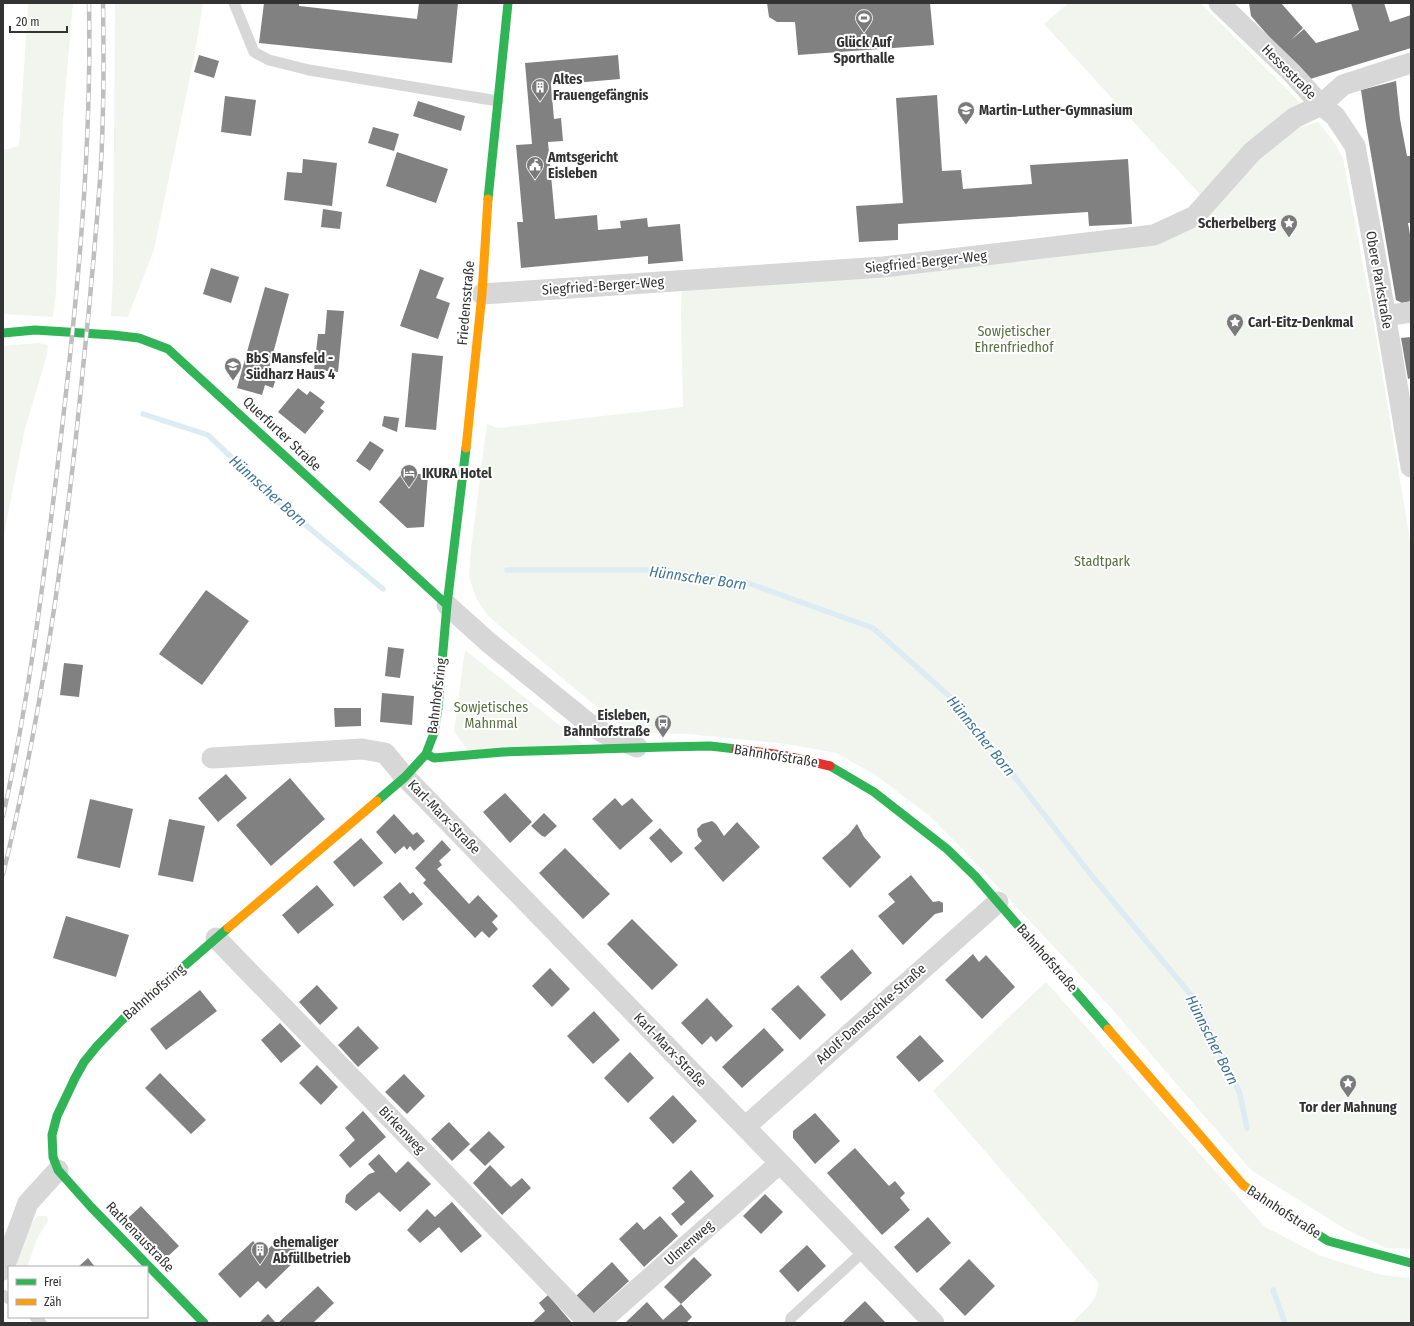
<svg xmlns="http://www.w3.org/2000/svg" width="1414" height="1326" font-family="'Fira Sans Condensed',sans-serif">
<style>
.green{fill:#f1f5ed}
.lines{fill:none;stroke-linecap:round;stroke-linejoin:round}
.stream{stroke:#ddebf3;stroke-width:5.5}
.building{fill:#818181}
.lane{stroke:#d7d7d7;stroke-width:11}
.street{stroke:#d7d7d7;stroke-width:21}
.fast{stroke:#30b455;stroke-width:9}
.slow{stroke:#ff9f0a;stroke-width:9}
.jam{stroke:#e5322d;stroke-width:9}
.rail-casing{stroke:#bebebe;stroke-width:4.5}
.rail{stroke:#fff;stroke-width:3;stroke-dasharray:9;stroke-linecap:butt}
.labels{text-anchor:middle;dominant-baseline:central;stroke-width:4;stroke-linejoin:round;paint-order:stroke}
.poi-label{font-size:14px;font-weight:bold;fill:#333;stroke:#fff;text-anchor:start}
.street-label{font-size:14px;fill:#333;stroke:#fff}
.park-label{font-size:14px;fill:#56703f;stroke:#fff}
.water-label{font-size:15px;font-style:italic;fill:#3f7597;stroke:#fff}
</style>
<rect width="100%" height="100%" fill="#fff"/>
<!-- green -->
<path class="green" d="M28 3H73L63 118 56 292 53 317 3 314V150L19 146Z
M115 3H203L194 58 154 249 128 317 111 316 113 278Z
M1068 3H1200L1288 90 1308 111 1207 202 1044 24Z
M1318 122 1334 142 1343 158 1373 318 1411 546V1249L1386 1248 1347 1230 1251 1170 1111 1008 970 857 931 817 874 774 836 753 787 744 688 734 641 733 631 730 615 722 488 616 476 598 469 576 471 550 480 477 487 424 498 428 683 407 681 312 682 287 1154 238 1298 128Z
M39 343 48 345 47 355 24 432 3 540V346Z
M465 650 583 744 468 751 454 731Z
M1046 982 1265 1227 1321 1256 1382 1275 1411 1278V1323H1072C1083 1311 1100 1299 1098 1282L933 1091 1011 1015Z
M37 1216H47L48 1221 37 1239 27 1267H15L30 1226Z"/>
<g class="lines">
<!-- stream -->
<path class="stream" d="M143 414 208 435 279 503 383 589
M507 570H661L745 582 873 628 957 703 1092 876 1196 1001 1240 1094 1247 1128
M1273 1290 1285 1323"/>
</g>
<!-- building -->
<path class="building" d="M264 3H299V6L417 19 419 3H458L452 63 259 43Z
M767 3H930L934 45 798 55 795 22H777L769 17Z
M1249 3H1281L1303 28 1291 40 1304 29 1316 43 1359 30 1351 3H1384L1390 22 1411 15V48L1307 80 1251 16Z
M199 55 219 61 214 78 194 72Z
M618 55 620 79 551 85 554 119 561 118 563 141 548 142 555 219 597 215 598 230 621 228 620 221 647 218 648 227 680 224 683 261 648 264V256L521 268 517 222H523L516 145 532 144 525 63Z
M1396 81 1400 119 1407 156H1410L1411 160V223H1408L1411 240V301L1402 303 1396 300 1366 125 1361 90Z
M937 95 942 171 961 170 963 189 1032 184 1030 165 1128 159 1132 224 1089 226 1088 212 898 224V240L859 242 856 206 903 203 896 98Z
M225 96 256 100 251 136 221 132Z
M418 101 465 116 461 131 413 116Z
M373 127 399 134 394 151 368 143Z
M397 152 448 169 436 203 386 186Z
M303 159 337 163 332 206 284 200 287 172 302 173Z
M323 209 342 212 340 229 321 227Z
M211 268 239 277 231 303 203 294Z
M420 269 444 278 436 298 450 303 438 339 400 326Z
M265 287 289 294 268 372 277 375 273 388 265 385 262 395 237 388Z
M327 310 344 311 338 372 314 370 318 334H325Z
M1411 337V378L1408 379 1401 338Z
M412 353 443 356 436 430 405 427Z
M298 388 307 395 310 391 325 402 320 408 324 411 305 434 278 412Z
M384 416 399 418 397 432 382 426Z
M370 441 384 450 370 471 356 461Z
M403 472 428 475 424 527 407 528 379 502Z
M206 590 249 621 202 685 159 654Z
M388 647 404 649 400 678 385 676Z
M64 663 83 665 79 697 60 695Z
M382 693 414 696 412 725 380 722Z
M334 708H361V726L335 727Z
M226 774 247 798 218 822 198 798Z
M290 778 325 819 271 866 236 825Z
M505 793 532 822 510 843 483 812Z
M615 798 622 806 632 798 653 821 620 850 592 819Z
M90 799 133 809 120 868 77 858Z
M544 813 557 826 545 837 542 836 531 826Z
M394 814 413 835 417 832 425 841 414 851 410 846 407 850 404 846 395 854 376 832Z
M169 819 205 826 193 882 158 875Z
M712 821 716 824 724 836 737 822 760 847 723 882 694 848 702 841 698 836 697 829 702 824Z
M857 824 864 837 881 857 850 888 822 858 849 834Z
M660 828 683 853 671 863 649 838Z
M361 838 383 863 354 887 333 862Z
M442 840 451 850 439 861 442 865 437 869 469 904 478 895 498 916 492 922 498 929 489 938 482 931 475 938 423 883 426 880 415 868Z
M565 848 610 894 583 919 539 873Z
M911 875 933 902 939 901 943 903V912L935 914 903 945 878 916 895 902 888 894Z
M400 882 410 894 413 892 423 904 403 921 383 897Z
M317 885 334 905 298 934 282 915Z
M66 916 129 935 116 977 53 958Z
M632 919 678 965 652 990 607 944Z
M852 949 872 973 841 1001 820 977Z
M973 954 979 962 986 955 1015 987 982 1019 945 980Z
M550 968 570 989 552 1007 532 986Z
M317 985 338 1008 320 1025 299 1002Z
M798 985 826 1015 800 1040 771 1009Z
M200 990 217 1011 166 1050 150 1029Z
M707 998 733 1026 716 1042 711 1036 702 1045 681 1023Z
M594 1011 620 1040 593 1064 567 1036Z
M280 1023 301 1046 281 1063 261 1040Z
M358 1026 379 1048 358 1067 338 1045Z
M764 1028 784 1050 742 1088 722 1067Z
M920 1035 944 1061 919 1082 896 1057Z
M630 1052 654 1078 628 1103 604 1078Z
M317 1065 338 1087 321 1105 299 1083Z
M160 1073 206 1120 191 1134 145 1088Z
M404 1074 425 1096 407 1114 385 1092Z
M673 1095 697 1121 673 1144 649 1118Z
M363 1111 386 1137 350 1168 339 1155 355 1140 345 1128Z
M815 1113 840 1141 815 1164 793 1138V1131Z
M449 1122 470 1144 452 1161 431 1139Z
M489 1131 505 1147 485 1166 469 1150Z
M855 1148 889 1186 895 1181 905 1193 900 1198 910 1210 882 1235 827 1173Z
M379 1154 396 1173 408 1161 431 1184 400 1212 379 1192 356 1211 345 1202 346 1195 369 1174 375 1172 368 1164Z
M490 1165 511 1187 522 1178 531 1188 502 1215 473 1183Z
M691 1170 714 1196 681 1226 671 1214 685 1202 672 1188Z
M765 1194 783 1212 761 1234 743 1216Z
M452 1202 482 1236 461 1253 439 1227 420 1243 407 1230 427 1209 435 1217Z
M141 1206 179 1246 166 1258 128 1218Z
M660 1216 678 1236 644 1267 619 1239 637 1222 644 1230Z
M928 1217 951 1243 917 1273 894 1247Z
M283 1235 301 1255 266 1289 258 1281 240 1298 218 1274 253 1241 264 1253Z
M807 1245 826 1266 798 1292 779 1271Z
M694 1257 712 1275 681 1304 664 1287Z
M88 1258 95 1267H78Z
M969 1259 995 1286 965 1316 939 1289Z
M612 1262 629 1281 593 1314 576 1296Z
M318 1286 334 1303 313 1323H278Z
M548 1295 572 1323H532L545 1311 539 1303Z
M865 1301 886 1323H842Z
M647 1302 663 1320 681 1304 692 1317 686 1323H666L665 1322 664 1323H625Z
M268 1314 276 1323H259Z"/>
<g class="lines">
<!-- lane -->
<path class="lane" d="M234 3 254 52 269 60 309 70 498 101
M3 1295 9 1299
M35 1317 41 1323
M790 1323 791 1318 864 1251"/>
<!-- street -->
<path class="street" d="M1219 3 1292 73 1321 105 1335 116 1355 146 1374 248 1411 467
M482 294 883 267 1154 235 1195 216 1252 152 1294 118 1321 105 1343 85 1411 63
M1385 316 1411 312
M447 605 488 642 588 723 604 733 637 747
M212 758 362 749 385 753 405 777 780 1163 934 1323
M216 938 589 1323
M745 1127 998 902
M3 1270 28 1203 58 1170
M599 1323 780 1163"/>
<!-- fast -->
<path class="fast" d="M488 199 508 3
M3 333 35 330 113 335 139 338 168 349 447 605
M426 754 434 758 503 752 664 747 710 746 736 749
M830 766 874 792 947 849 975 876 1108 1029
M377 801 405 777 426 754 434 733 438 708 447 605 466 448
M1303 1225 1328 1241 1411 1263
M204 1323 91 1207 58 1170 53 1157 52 1135 57 1116 75 1078 84 1062 97 1046 122 1020 228 928"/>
<!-- slow -->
<path class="slow" d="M466 448 482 294 488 199
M228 928 377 801
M1108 1029 1243 1185 1303 1225"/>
<!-- jam -->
<path class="jam" d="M736 749 782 755 830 766"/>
<!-- rail casing -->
<g class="rail-casing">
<path id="rail" d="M3 816C28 705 42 592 56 479 75 321 92 162 89 3
M3 874C43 711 66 544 82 378 89 312 95 246 100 180 104 121 104 62 103 3"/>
</g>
<!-- rail -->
<use href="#rail" class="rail"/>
</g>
<!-- icons -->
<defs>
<g id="stadium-pin" transform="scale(0.9)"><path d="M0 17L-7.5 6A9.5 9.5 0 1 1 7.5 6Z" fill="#7a7a7a" stroke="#fff"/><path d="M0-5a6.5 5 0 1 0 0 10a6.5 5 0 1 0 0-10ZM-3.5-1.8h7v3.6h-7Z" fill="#fff"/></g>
<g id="building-pin" transform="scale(0.9)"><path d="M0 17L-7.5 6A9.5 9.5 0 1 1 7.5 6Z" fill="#7a7a7a" stroke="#fff"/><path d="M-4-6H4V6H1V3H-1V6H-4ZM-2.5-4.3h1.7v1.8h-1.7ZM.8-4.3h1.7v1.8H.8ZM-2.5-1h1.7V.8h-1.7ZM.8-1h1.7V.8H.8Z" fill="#fff"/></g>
<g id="school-pin" transform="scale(0.9)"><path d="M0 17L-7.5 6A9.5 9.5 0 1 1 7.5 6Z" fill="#7a7a7a" stroke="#fff"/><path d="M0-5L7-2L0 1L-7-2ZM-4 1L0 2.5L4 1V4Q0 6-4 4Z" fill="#fff"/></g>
<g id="civic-pin" transform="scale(0.9)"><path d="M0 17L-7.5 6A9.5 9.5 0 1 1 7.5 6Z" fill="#7a7a7a" stroke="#fff"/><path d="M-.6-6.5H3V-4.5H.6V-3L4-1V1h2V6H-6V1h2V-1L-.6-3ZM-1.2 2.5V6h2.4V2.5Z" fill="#fff"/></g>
<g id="sight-pin" transform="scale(0.9)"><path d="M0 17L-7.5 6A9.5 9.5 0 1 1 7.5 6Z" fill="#7a7a7a" stroke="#fff"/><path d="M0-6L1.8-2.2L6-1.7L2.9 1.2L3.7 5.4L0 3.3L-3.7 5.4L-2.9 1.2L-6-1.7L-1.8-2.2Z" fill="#fff"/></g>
<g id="hotel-pin" transform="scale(0.9)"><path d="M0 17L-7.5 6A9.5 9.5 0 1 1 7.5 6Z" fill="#7a7a7a" stroke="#fff"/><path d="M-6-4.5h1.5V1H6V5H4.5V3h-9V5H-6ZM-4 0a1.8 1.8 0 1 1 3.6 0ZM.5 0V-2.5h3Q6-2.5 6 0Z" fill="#fff"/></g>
<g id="bus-pin" transform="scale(0.9)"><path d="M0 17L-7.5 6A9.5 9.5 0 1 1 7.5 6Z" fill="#7a7a7a" stroke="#fff"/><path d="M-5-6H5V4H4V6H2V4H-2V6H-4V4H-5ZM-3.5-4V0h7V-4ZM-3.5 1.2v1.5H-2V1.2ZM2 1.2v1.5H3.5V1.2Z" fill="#fff"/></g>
</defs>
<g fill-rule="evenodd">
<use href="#stadium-pin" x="864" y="18"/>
<use href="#building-pin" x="540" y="87"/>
<use href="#school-pin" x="966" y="110"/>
<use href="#civic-pin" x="535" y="165"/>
<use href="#sight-pin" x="1289" y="223"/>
<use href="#sight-pin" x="1235" y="322"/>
<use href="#school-pin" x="233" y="366"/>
<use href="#hotel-pin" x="409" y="473"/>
<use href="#bus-pin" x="663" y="723"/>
<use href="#sight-pin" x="1348" y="1083"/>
<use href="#building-pin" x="260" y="1250"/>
</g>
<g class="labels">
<!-- poi labels -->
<g class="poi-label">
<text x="864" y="42" text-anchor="middle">Glück Auf<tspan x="864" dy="16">Sporthalle</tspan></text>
<text x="553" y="79">Altes<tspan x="553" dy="16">Frauengefängnis</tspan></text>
<text x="979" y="110">Martin-Luther-Gymnasium</text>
<text x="548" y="157">Amtsgericht<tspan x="548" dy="16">Eisleben</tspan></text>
<text x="1276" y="223" text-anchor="end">Scherbelberg</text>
<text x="1248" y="322">Carl-Eitz-Denkmal</text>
<text x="246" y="358">BbS Mansfeld -<tspan x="246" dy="16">Südharz Haus 4</tspan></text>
<text x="422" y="473">IKURA Hotel</text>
<text x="650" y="715" text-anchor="end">Eisleben,<tspan x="650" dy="16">Bahnhofstraße</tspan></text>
<text x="1348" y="1107" text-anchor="middle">Tor der Mahnung</text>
<text x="273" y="1242">ehemaliger<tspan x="273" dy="16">Abfüllbetrieb</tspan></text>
</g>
<!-- street labels -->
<g class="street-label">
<text transform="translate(1289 72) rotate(45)">Hessestraße</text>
<text transform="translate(926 262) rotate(-6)">Siegfried-Berger-Weg</text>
<text transform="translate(1379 280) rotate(80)">Obere Parkstraße</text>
<text transform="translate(603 286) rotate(-4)">Siegfried-Berger-Weg</text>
<text transform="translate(466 303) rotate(-85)">Friedensstraße</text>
<text transform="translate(282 434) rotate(43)">Querfurter Straße</text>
<text transform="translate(437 696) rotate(-83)">Bahnhofsring</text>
<text transform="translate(776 756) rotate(9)">Bahnhofstraße</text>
<text transform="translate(444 817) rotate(46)">Karl-Marx-Straße</text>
<text transform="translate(1047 958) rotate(49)">Bahnhofstraße</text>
<text transform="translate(154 992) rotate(-41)">Bahnhofsring</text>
<text transform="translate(871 1014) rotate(-42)">Adolf-Damaschke-Straße</text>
<text transform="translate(670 1050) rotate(46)">Karl-Marx-Straße</text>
<text transform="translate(402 1130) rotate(46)">Birkenweg</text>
<text transform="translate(1284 1212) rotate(33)">Bahnhofstraße</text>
<text transform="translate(140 1237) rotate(46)">Rathenaustraße</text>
<text transform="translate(689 1243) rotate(-41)">Ulmenweg</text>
</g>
<!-- park labels -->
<g class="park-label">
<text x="1014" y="331">Sowjetischer<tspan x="1014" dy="16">Ehrenfriedhof</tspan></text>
<text x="1102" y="561">Stadtpark</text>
<text x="491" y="707">Sowjetisches<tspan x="491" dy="16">Mahnmal</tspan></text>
</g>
<!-- water labels -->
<g class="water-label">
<text transform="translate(268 491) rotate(42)">Hünnscher Born</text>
<text transform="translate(698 578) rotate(8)">Hünnscher Born</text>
<text transform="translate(981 736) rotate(51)">Hünnscher Born</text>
<text transform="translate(1212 1040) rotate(63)">Hünnscher Born</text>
</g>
</g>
<!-- border -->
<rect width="1414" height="1326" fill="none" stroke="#333333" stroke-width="8"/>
<!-- legend -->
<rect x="8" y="1266" width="140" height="52" fill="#ffffff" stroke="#adadad"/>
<rect x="16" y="1279" width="20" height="6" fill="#30b455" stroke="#adadad"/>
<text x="44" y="1286" font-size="12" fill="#333333">Frei</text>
<rect x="16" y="1299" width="20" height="6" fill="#ff9f0a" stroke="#adadad"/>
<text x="44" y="1306" font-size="12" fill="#333333">Zäh</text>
<!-- scale -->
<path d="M10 26v6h57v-6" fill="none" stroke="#333333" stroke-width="2"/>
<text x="16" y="26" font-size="12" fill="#333333" stroke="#ffffff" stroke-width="3" paint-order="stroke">20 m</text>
</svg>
